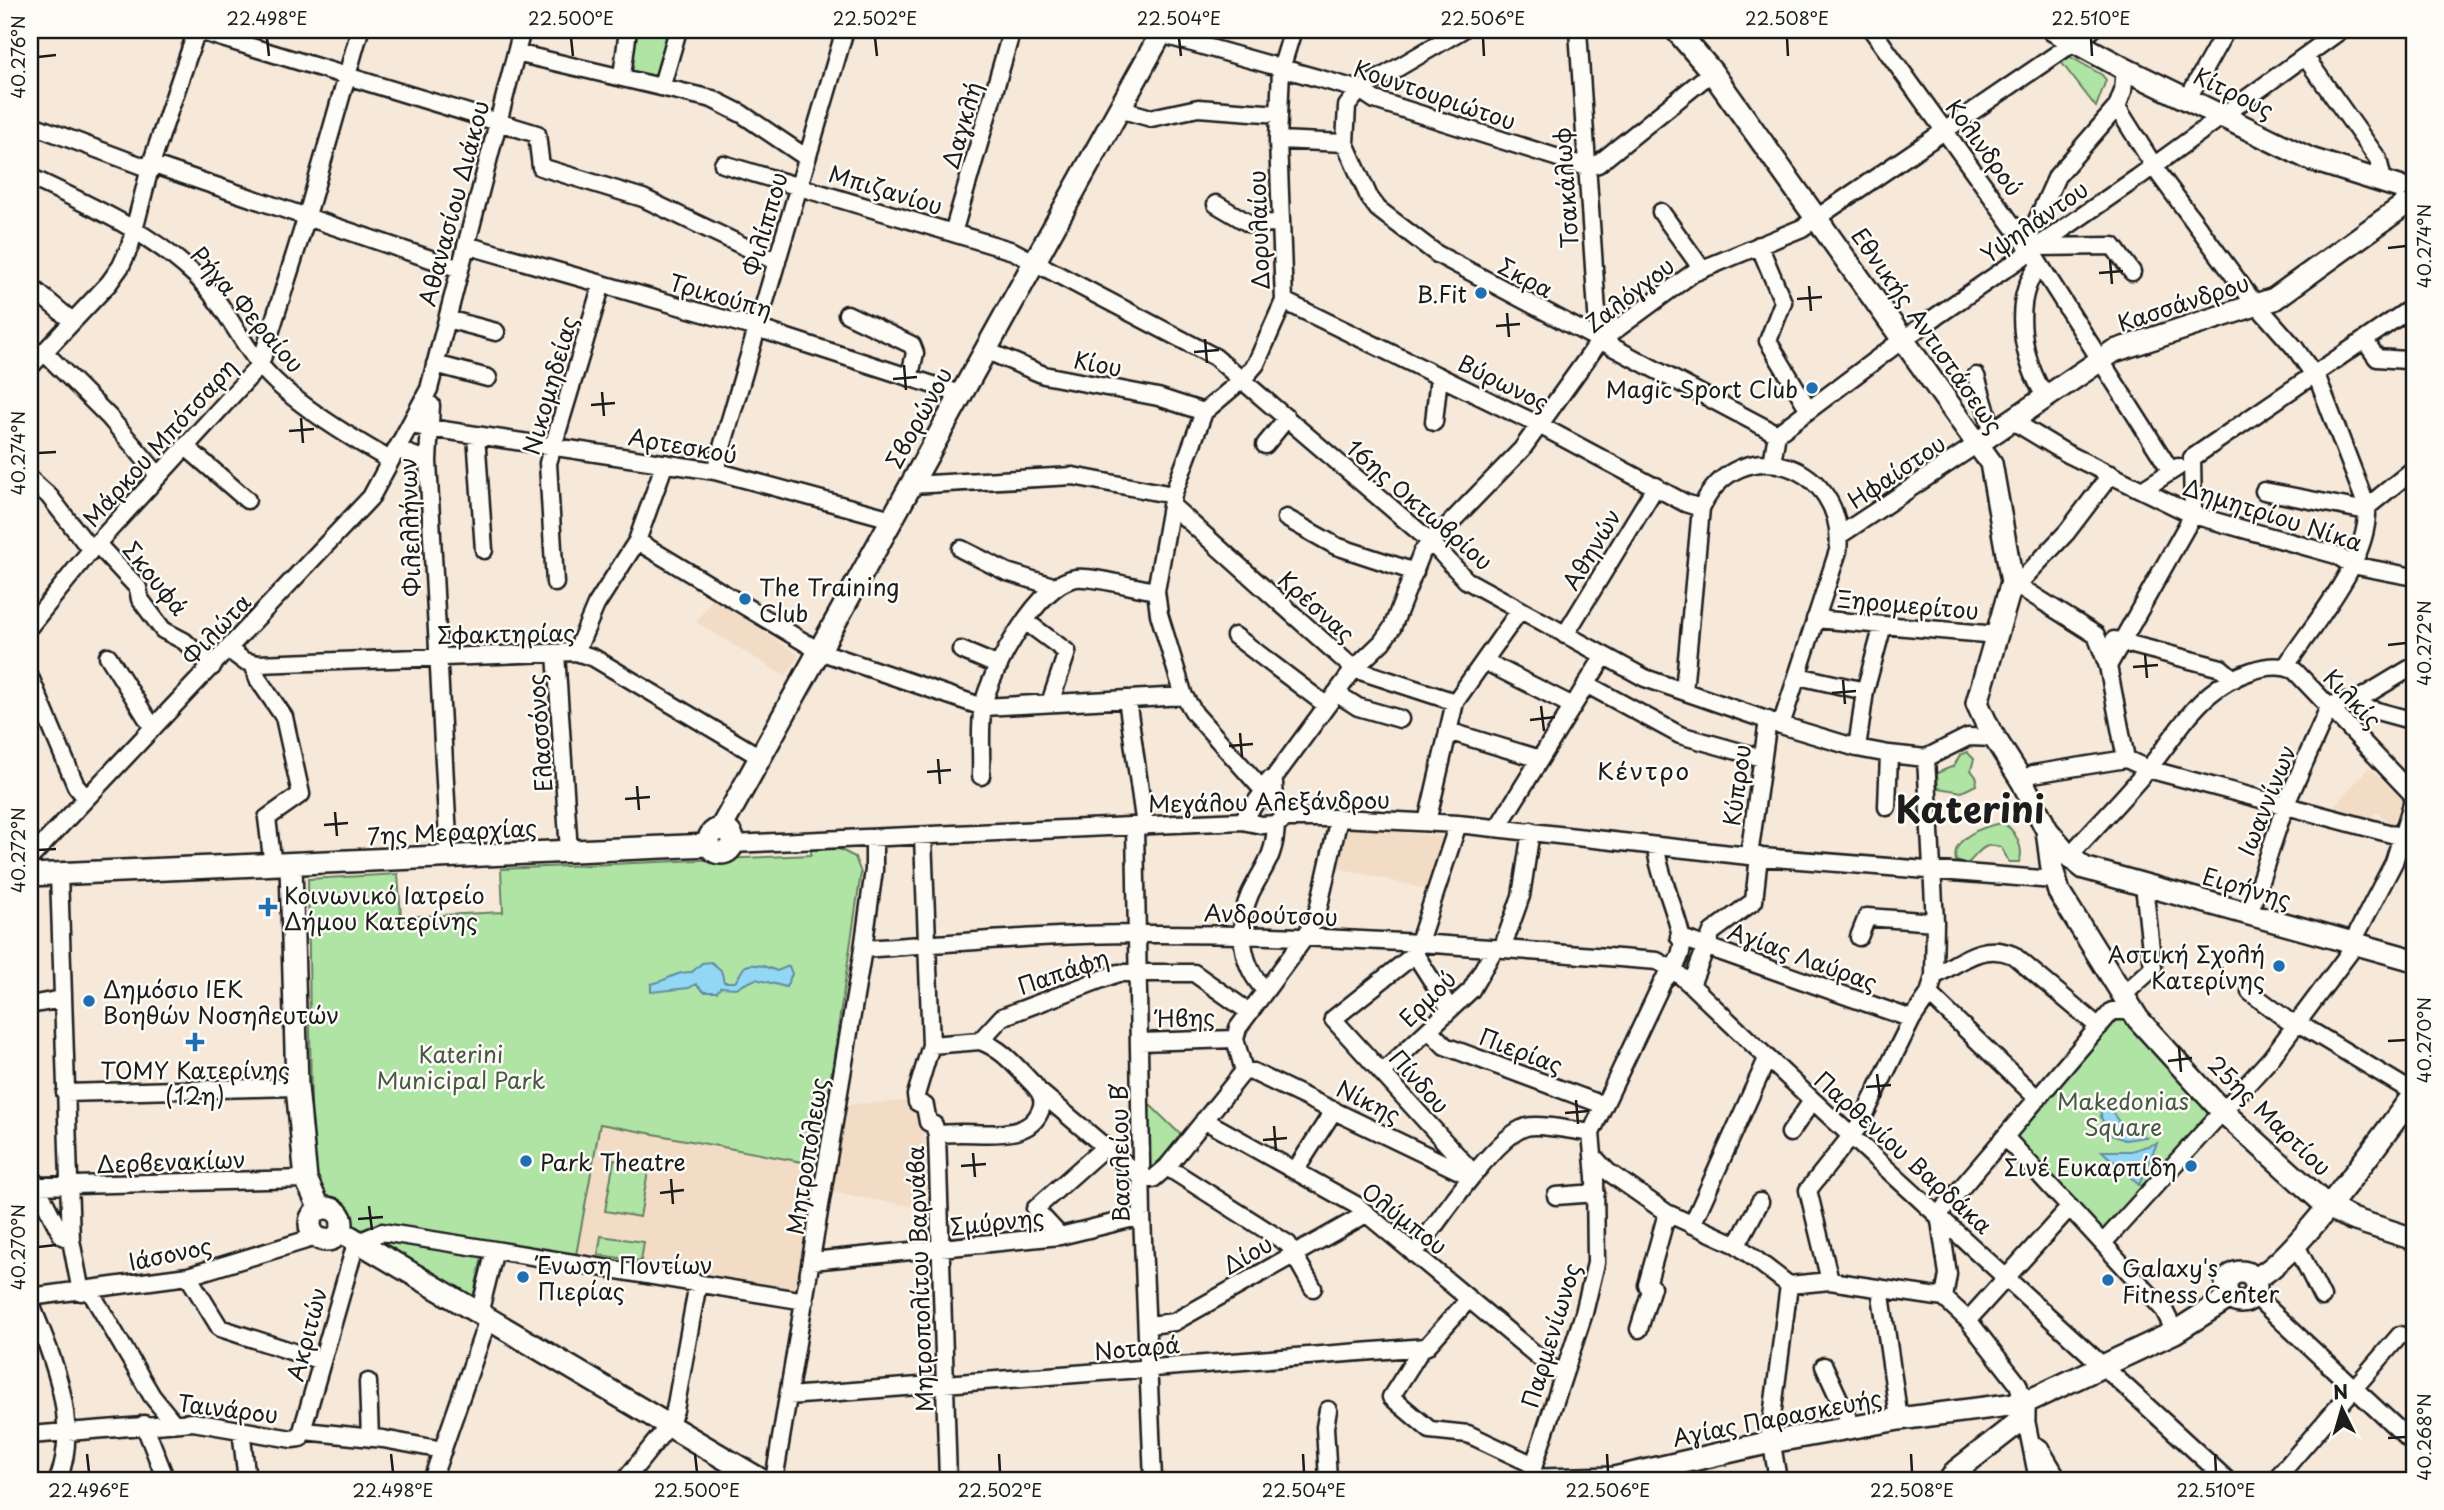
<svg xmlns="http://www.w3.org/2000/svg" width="2444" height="1510" font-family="'Playpen Sans',sans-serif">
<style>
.built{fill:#f2dcc6}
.green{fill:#afe4a5;stroke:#668060;stroke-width:2}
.water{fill:#92d7f4;stroke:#638c9e;stroke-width:2}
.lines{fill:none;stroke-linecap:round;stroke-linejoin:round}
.minor-casing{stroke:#1c1c1c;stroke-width:21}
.major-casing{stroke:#1c1c1c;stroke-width:26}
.minor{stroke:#fdfcf7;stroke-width:16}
.major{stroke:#fdfcf7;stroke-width:21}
.ticks{fill:none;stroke:#1c1c1c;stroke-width:2.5}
.poi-dot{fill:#1f6fb2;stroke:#fdfcf7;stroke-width:2.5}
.labels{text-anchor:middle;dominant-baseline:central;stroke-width:5;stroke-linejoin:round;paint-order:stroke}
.street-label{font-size:23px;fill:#1c1c1c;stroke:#fdfcf7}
.poi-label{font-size:23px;fill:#1c1c1c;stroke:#fdfcf7;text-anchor:start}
.park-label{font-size:23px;fill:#485845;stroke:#fdfcf7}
.neighbourhood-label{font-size:24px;letter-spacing:2px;fill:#1c1c1c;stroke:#fdfcf7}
.town-label{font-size:37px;font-weight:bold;fill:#1c1c1c;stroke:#fdfcf7}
.neatline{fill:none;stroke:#1c1c1c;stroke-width:2.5}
.ticks-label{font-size:18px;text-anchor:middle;fill:#1c1c1c}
</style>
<rect width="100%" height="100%" fill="#f7e9da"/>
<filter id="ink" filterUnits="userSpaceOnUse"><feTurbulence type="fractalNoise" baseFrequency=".0143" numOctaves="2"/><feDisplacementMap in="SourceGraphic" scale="14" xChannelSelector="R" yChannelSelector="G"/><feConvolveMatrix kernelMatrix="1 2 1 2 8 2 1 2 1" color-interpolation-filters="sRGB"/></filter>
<g filter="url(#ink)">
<!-- built -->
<path class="built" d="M713 598 799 655 786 677 696 622Z
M2369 767 2402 799 2393 825 2376 812 2366 824 2328 813Z
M1344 827 1451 837 1434 891 1334 867Z
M908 1101 919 1109 923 1121 928 1209 833 1193 845 1107 852 1104Z
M600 1124 818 1165 797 1291 576 1255Z"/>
<!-- green -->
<path class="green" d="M633 30H671L657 79 627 72Z
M2069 56 2102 75 2106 80 2096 107 2061 62Z
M1967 752 1974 759 1971 770 1977 778 1976 785 1962 792 1938 788 1937 773 1954 766 1960 755Z
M2002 823C2015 828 2025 850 2019 862H2009L2001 847C1982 841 1979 854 1967 864L1956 861C1950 838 1984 826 2002 823Z
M839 849 855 857 861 873 818 1165 600 1124 576 1255 486 1240 473 1297 348 1224 312 1176 308 879 398 874 401 917 503 912 501 869 811 855V850Z
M2122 1014 2216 1109 2103 1236 2014 1139Z
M1146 1101 1182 1136 1149 1172Z
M614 1160 649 1166 640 1217 605 1211Z
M601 1236 644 1242 641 1261 598 1255Z"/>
<!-- water -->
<path class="water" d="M711 962 721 970 724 982H735C739 978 741 969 746 966 755 962 769 968 777 971L789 966 792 974 786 987 756 979 736 988 721 987 717 992H704L696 984 689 988 651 992V984C666 981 677 971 692 972L702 963Z
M2102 1097 2119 1122 2146 1137 2125 1140 2108 1134 2101 1117Z
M2157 1143 2139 1185 2102 1151H2131Z"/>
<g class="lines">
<!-- minor casing -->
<g class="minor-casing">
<path id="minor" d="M196 30 537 134 541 167 643 198 777 262
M1146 30 1360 90 1375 100 1587 167 1598 164 1712 72
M1462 30 1360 90 1347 106 1345 143 1369 197 1378 209 1437 254 1777 434
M1578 30 1599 342
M1872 30 2031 251 2171 471
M516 53 712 99 742 114 807 158
M2306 58 2378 159 2383 180
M622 76 628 30
M662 85 678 30
M2188 98 2226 30
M2117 107 2159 174 2249 296 2295 348 2319 382 2367 507C2370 561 2314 622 2286 666
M1119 109 1151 118 1198 108 1279 114
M30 124 150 169
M1278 140 1345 143
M151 164 460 269
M723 164 1013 251 1215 357 1431 542 1466 580 1645 678 1781 725 1857 748 1889 754 1926 758 1968 737 1994 738
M30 177C88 205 147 230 195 275 222 301 238 337 261 366 289 401 351 438 390 460
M1216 204 1250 224 1281 223
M1661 212 1702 269
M953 233 1012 30
M2023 239 2032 231 2057 176 2117 107 2123 91 2125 69
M466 245 763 330 961 394
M1759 245 1783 302 1768 341 1809 410
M2037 247 2113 246 2132 272
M2040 265C2010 298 2022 363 2046 397
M30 286 72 321
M1284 301 1539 425 1685 503 1701 508
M847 314 912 345 915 353 910 375
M447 319 496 332
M2365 341 2377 358 2406 360
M985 350 1044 375 1158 397 1204 412
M44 352 109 417 159 476
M435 364 488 378
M30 367 109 283 121 266 130 246 151 164 197 30
M1976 376 1993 433
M431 405 428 461 449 857
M2011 420 2066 453 2193 515 2336 555 2352 565 2414 577
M1434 422 1439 376
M410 425 715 471 892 519
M476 435 484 550
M1265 445 1287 418
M185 446 247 500
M396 449 428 461
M1772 463 1777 434 1902 340 2137 178 2341 30
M715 471 845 30
M30 479 49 496 91 550
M911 485 1073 476 1173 495
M2142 490 2178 467
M2264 491 2367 511
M1171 505 1354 669 1455 702
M2367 507 2414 469
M1286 518 1336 546 1415 572
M1840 535 1977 444
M637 541 819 651 983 707 1184 696
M97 544 138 588 140 599 163 630 184 641 212 667
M961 549 1007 572 1056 587
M2012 582 2096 635 2108 666 2126 759 2148 769 2414 840
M555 583 548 463 602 284
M2018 584 2067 532 2111 474
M1815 619 1997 635
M1025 621 1067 652 1050 703
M30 626 91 550 260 365 306 219 360 30
M1565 635 1656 486
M1235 636 1326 705
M2114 640 2221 668 2234 679
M228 649 244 661 258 664 576 652 594 658 760 757
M961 650 999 666
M576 652 596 605 637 541 665 463
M556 653 569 852
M108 656 153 728
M1484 661 1573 706
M253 663 258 679 284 717 301 794 267 818 273 866
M2108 666 2193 515 2192 458 2414 306
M1798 676 1865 691
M30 677 76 786 86 798
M1586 684 1680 735 1762 758
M1684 691 1701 508C1740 426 1848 466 1838 551L1781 725
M1336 693 1358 707 1400 719
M1127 699 1145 826
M2330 705 2344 702 2414 721
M2357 705 2359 699 2409 669
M1448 731 1540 759
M1857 748 1865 691 1883 625
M981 776C982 753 979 727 983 706 990 672 1038 583 1076 578 1093 576 1136 588 1156 591
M1269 780 1274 783 1275 803 1287 818
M2022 781 2033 774 2126 759
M1262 789 1195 714 1184 696 1159 614 1156 591 1173 495 1204 412 1243 379 1256 364 1284 301 1278 140 1281 69 1293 30
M1887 807 1889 754
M1242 821 1354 669 1382 642 1392 628 1422 552 1522 449 1599 342 1693 273 1802 228 2092 30
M1427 822 1455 702 1520 610
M1458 824 1415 954 1333 1019 1474 1174
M1135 826 1142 1216 1153 1480
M1498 827 1604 656
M923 837 931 1045 916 1095 917 1102 925 1106 928 1122 934 1125 937 1135 948 1480
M732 844 1242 821 1262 825 1276 824 1287 818H1339L1458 824 1749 856 2054 880
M1749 856 1768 720
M2069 856C2096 826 2126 796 2152 764 2170 742 2188 712 2210 694 2230 677 2270 658 2295 671L2414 796
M30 858 371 497 429 389 522 30
M59 874 71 1240 81 1292
M2249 914 2285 806 2330 705
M1679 937 1912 1019
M1859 937 1867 917 1935 922
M2352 943 2394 862 2414 798
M863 949C955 943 1047 934 1139 934 1312 933 1484 947 1657 961L1674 970 1691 985C1866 1154 2049 1315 2227 1480
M1502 949 1521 896 1531 831
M1415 954 1450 1009
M1934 976C1961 962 1982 942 2013 955L2099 1027
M1691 985 1712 932 1754 901 1759 856
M1265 990C1241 966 1236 926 1250 894 1263 867 1275 858 1276 824
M2250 992 2287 1020 2298 1023 2414 1093
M1929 994 2038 1099
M2122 996 2153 968 2144 885
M30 1005 62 999
M1429 1030 1445 1046 1603 1105
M1139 1042 1235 1039
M931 1045 980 1041 1002 1017 1118 973H1194L1249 1012
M1244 1071 1235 1039 1238 1028 1306 936 1318 910 1339 818
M1244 1071 1253 1072 1470 1176
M1382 1073 1471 990 1495 948
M1040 1092 1143 1179
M65 1093 297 1087
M1204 1120 1356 1205 1552 1368 1563 1372
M1790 1133 1812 1101
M937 1135C969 1127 1027 1148 1041 1109 1045 1099 1040 1092 1034 1085 1016 1067 1003 1049 980 1041
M2005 1137 2164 1310 2175 1332
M1593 1156 1607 1171 1667 1213 1737 1245 1789 1285 1830 1281 1944 1298 1968 1320 2018 1384 2024 1403
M1167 1167 1288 1244 1313 1288
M1295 1171 1334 1110
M30 1173 62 1236 71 1240
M1143 1179H1153L1167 1167 1244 1071
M37 1186 306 1179
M1556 1196 1596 1193
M1692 1225 1767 1059
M1060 1236 1035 1209 1106 1146
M2103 1243 2271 1058 2356 944
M2295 1243 2322 1297
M1737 1245 1760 1202
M1414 1254C1435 1226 1495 1136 1526 1127 1540 1123 1575 1131 1591 1133
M812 1261 1060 1236 1142 1216
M188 1276 220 1328 321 1361
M1830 1281 1808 1190 1859 1126 1912 1019 1929 994 1934 976 1935 922 1926 758
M1880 1288 1899 1419
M90 1291 152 1396 173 1422
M2254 1295 2414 1444
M30 1297 188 1276 316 1237
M1944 1298 1948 1274 1939 1214 2112 1011H2133
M30 1302C52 1356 81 1422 58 1480
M479 1314 495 1250 805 1301
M1968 1320 2070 1207
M1149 1325 1174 1322 1366 1214
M1639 1329 1652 1287 1647 1285 1667 1213
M1422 1348 1391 1397 1430 1430 1468 1434 1534 1465
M1824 1366 1852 1427
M368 1382 370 1438
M788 1396 1426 1347 1469 1299
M2025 1415 2038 1480
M144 1424 166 1480
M241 1430 247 1480
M304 1431 383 1439 443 1450
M30 1435 193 1422 292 1439 300 1438 356 1243 382 1232 495 1250
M2031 1443 2040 1448 2059 1480
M432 1480 488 1319
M625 1480 669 1425 675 1410 698 1283
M774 1480 863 949 874 870V839
M1328 1480 1325 1427 1328 1410
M1529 1480 1584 1313 1596 1263 1595 1177 1591 1133 1663 981C1672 972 1680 961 1682 947 1684 928 1657 873 1656 846
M1778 1480 1770 1432 1789 1285
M2275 1480 2400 1335"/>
</g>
<!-- major casing -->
<g class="major-casing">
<path id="major" d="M1676 30 1712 72 1991 463 2012 582 1977 703 1989 729 2022 781 2047 830 2069 856 2084 868 2414 960
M2053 30 2125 69 2310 159 2399 187
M1977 444 2114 351 2274 299 2403 206
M709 841a12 12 0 1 1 24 0a12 12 0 1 1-24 0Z
M720 830 1163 30
M2047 830 2052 869 2059 892 2138 1019 2222 1111 2328 1207 2352 1219 2414 1239
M291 865 297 1087 306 1179 320 1209
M30 875 709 845
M310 1224a16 16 0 1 1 32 0a16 16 0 1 1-32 0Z
M340 1231 761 1480
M2226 1287a15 15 0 1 1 30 0a15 15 0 1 1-30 0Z
M2254 1278C2288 1270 2388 1129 2414 1094
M1541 1480 1614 1478 1771 1442 1899 1419 2024 1403 2175 1332 2230 1297
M1950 1480 1956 1471 2024 1418V1403"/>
</g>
<!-- minor -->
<use href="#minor" class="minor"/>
<!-- major -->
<use href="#major" class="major"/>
</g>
</g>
<!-- ticks -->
<path class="ticks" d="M267 38 269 56M571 38 573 56M875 38 877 56M1179 38 1181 56M1483 38 1484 56M1787 38 1788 56M2091 38 2092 56M38 57 56 55M2388 248 2406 246M2110 260 2112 284M2099 273 2123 271M1809 286 1811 311M1797 299 1822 297M1507 313 1509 337M1496 326 1520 324M1205 339 1207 363M1194 352 1219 350M904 365 906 390M893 379 917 377M602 392 604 416M591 405 615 403M301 418 303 443M289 431 314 429M38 453 56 452M2388 645 2406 643M2145 654 2147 678M2133 667 2158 665M1843 680 1845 704M1832 693 1856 691M1541 706 1544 731M1530 720 1555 717M1240 733 1242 757M1229 746 1253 744M938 759 940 784M927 772 951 770M637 786 639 810M625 799 650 797M335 812 337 836M324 825 348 823M38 850 56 849M2388 1041 2406 1040M2179 1047 2181 1072M2168 1061 2192 1058M1877 1074 1880 1098M1866 1087 1891 1085M1576 1100 1578 1124M1565 1113 1589 1111M1274 1126 1276 1151M1263 1140 1287 1138M973 1153 975 1177M961 1166 986 1164M671 1179 673 1204M660 1193 684 1190M369 1206 372 1230M358 1219 383 1217M38 1247 56 1245M2388 1438 2406 1437M87 1454 89 1472M391 1454 393 1472M695 1454 697 1472M999 1454 1000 1472M1303 1454 1304 1472M1607 1454 1608 1472M1911 1454 1912 1472M2215 1454 2216 1472"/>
<!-- markers -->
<g class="poi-dot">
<circle cx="1481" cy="293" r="7"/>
<circle cx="1812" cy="388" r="7"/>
<circle cx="745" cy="599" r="7"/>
<path d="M264.5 896.5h7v7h7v7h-7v7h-7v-7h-7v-7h7z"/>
<circle cx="2279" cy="966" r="7"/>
<circle cx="89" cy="1001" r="7"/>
<path d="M191.5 1031.5h7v7h7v7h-7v7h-7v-7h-7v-7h7z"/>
<circle cx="526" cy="1161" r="7"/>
<circle cx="2191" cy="1166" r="7"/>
<circle cx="523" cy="1277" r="7"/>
<circle cx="2108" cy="1280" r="7"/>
</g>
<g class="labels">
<!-- street labels -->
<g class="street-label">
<text transform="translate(2234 92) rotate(26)">Κίτρους</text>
<text transform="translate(1435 94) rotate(19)">Κουντουριώτου</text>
<text transform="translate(961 125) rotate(-74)">Δαγκλή</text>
<text transform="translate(1985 147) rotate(54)">Κολινδρού</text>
<text transform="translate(1565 188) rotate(-94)">Τσακάλωφ</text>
<text transform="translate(886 189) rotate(17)">Μπιζανίου</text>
<text transform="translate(453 203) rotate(-75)">Αθανασίου Διάκου</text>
<text transform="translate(2034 221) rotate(-35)">Υψηλάντου</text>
<text transform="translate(764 224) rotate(-74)">Φιλίππου</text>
<text transform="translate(1258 230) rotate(-92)">Δορυλαίου</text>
<text transform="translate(1526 277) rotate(28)">Σκρα</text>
<text transform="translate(1629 294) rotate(-38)">Ζαλόγγου</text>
<text transform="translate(721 295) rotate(16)">Τρικούπη</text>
<text transform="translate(2183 302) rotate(-18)">Κασσάνδρου</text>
<text transform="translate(248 309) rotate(49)">Ρήγα Φεραίου</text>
<text transform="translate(1928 330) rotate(55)">Εθνικής Αντιστάσεως</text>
<text transform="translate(1098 363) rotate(11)">Κίου</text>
<text transform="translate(1504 382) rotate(26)">Βύρωνος</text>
<text transform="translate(549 385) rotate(-74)">Νικομηδείας</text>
<text transform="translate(918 417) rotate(-61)">Σβορώνου</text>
<text transform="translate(159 442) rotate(-48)">Μάρκου Μπότσαρη</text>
<text transform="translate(683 445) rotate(10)">Αρτεσκού</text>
<text transform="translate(1896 471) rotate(-34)">Ηφαίστου</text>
<text transform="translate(1420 504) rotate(41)">16ης Οκτωβρίου</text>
<text transform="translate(2273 514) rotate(18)">Δημητρίου Νίκα</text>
<text transform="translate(409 527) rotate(-92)">Φιλελλήνων</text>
<text transform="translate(1591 549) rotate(-59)">Αθηνών</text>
<text transform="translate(156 578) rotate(51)">Σκουφά</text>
<text transform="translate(1908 604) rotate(5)">Ξηρομερίτου</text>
<text transform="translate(1317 606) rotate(42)">Κρέσνας</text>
<text transform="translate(216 629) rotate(-47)">Φιλώτα</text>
<text transform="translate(506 633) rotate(-1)">Σφακτηρίας</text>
<text transform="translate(2353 698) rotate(46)">Κιλκίς</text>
<text transform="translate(539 733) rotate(-94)">Ελασσόνος</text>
<text transform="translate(1736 785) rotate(-82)">Κύπρου</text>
<text transform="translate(2266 800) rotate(-68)">Ιωαννίνων</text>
<text transform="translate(1269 801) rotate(-1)">Μεγάλου Αλεξάνδρου</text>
<text transform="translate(452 831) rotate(-3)">7ης Μεραρχίας</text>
<text transform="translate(2247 887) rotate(16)">Ειρήνης</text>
<text transform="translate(1271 914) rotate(2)">Ανδρούτσου</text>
<text transform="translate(1803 956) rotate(20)">Αγίας Λαύρας</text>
<text transform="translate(1063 971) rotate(-19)">Παπάφη</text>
<text transform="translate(1427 998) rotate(-45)">Ερμού</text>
<text transform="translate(1186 1017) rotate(-2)">Ήβης</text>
<text transform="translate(1521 1050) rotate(21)">Πιερίας</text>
<text transform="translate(1420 1081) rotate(48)">Πίνδου</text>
<text transform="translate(1369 1101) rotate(26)">Νίκης</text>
<text transform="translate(2270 1115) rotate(44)">25ης Μαρτίου</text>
<text transform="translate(1904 1152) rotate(42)">Παρθενίου Βαρδάκα</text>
<text transform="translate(1119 1154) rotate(-91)">Βασιλείου Β΄</text>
<text transform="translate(806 1156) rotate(-81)">Μητροπόλεως</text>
<text transform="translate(171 1161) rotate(-2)">Δερβενακίων</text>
<text transform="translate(1405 1218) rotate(38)">Ολύμπου</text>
<text transform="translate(997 1221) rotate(-6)">Σμύρνης</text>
<text transform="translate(170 1253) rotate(-12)">Ιάσονος</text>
<text transform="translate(1247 1254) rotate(-30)">Δίου</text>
<text transform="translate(919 1279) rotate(-92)">Μητροπολίτου Βαρνάβα</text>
<text transform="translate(306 1334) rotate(-75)">Ακριτών</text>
<text transform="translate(1550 1335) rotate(-73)">Παρμενίωνος</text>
<text transform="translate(1137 1347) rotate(-5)">Νοταρά</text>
<text transform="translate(228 1408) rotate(7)">Ταινάρου</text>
<text transform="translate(1777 1417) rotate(-11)">Αγίας Παρασκευής</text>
</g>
<!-- poi labels -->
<g class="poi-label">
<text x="1467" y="293" text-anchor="end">B.Fit</text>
<text x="1798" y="388" text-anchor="end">Magic Sport Club</text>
<text x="759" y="586">The Training<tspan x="759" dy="26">Club</tspan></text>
<text x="284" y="894">Κοινωνικό Ιατρείο<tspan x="284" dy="26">Δήμου Κατερίνης</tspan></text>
<text x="2265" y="953" text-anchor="end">Αστική Σχολή<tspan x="2265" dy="26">Κατερίνης</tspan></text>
<text x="103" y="988">Δημόσιο ΙΕΚ<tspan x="103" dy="26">Βοηθών Νοσηλευτών</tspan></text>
<text x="195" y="1069" text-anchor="middle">ΤΟΜΥ Κατερίνης<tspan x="195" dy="26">(12η)</tspan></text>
<text x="540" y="1161">Park Theatre</text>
<text x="2177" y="1166" text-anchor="end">Σινέ Ευκαρπίδη</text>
<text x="537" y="1264">Ένωση Ποντίων<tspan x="537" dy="26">Πιερίας</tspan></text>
<text x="2122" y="1267">Galaxy's<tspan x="2122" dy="26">Fitness Center</tspan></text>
</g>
<!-- park labels -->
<g class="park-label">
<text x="461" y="1053">Katerini<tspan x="461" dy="26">Municipal Park</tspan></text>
<text x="2123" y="1100">Makedonias<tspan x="2123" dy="26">Square</tspan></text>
</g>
<!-- neighbourhood labels -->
<g class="neighbourhood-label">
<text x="1644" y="770">Κέντρο</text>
</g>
<!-- town labels -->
<g class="town-label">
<text x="1970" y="808">Katerini</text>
</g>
</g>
<!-- margin -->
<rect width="2444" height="1510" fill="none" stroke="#fdfcf7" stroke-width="77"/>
<!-- north arrow -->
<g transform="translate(2342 1409) rotate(355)" stroke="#fdfcf7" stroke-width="5" paint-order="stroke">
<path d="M0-5L12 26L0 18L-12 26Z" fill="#1c1c1c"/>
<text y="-10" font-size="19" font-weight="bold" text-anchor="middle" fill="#1c1c1c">N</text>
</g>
<rect x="38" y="38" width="2368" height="1434" class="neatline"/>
<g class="ticks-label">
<text x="267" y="25">22.498°E</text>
<text x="571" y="25">22.500°E</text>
<text x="875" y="25">22.502°E</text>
<text x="1179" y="25">22.504°E</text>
<text x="1483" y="25">22.506°E</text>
<text x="1787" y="25">22.508°E</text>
<text x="2091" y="25">22.510°E</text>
<text transform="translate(19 57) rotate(-90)" y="6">40.276°N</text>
<text transform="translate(2425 246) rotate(-90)" y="6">40.274°N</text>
<text transform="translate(19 453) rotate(-90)" y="6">40.274°N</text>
<text transform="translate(2425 643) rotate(-90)" y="6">40.272°N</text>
<text transform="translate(19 850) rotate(-90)" y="6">40.272°N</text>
<text transform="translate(2425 1040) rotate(-90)" y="6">40.270°N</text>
<text transform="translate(19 1247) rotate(-90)" y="6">40.270°N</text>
<text transform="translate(2425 1437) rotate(-90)" y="6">40.268°N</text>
<text x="89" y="1497">22.496°E</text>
<text x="393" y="1497">22.498°E</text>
<text x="697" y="1497">22.500°E</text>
<text x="1000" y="1497">22.502°E</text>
<text x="1304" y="1497">22.504°E</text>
<text x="1608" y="1497">22.506°E</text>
<text x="1912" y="1497">22.508°E</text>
<text x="2216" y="1497">22.510°E</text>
</g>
</svg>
